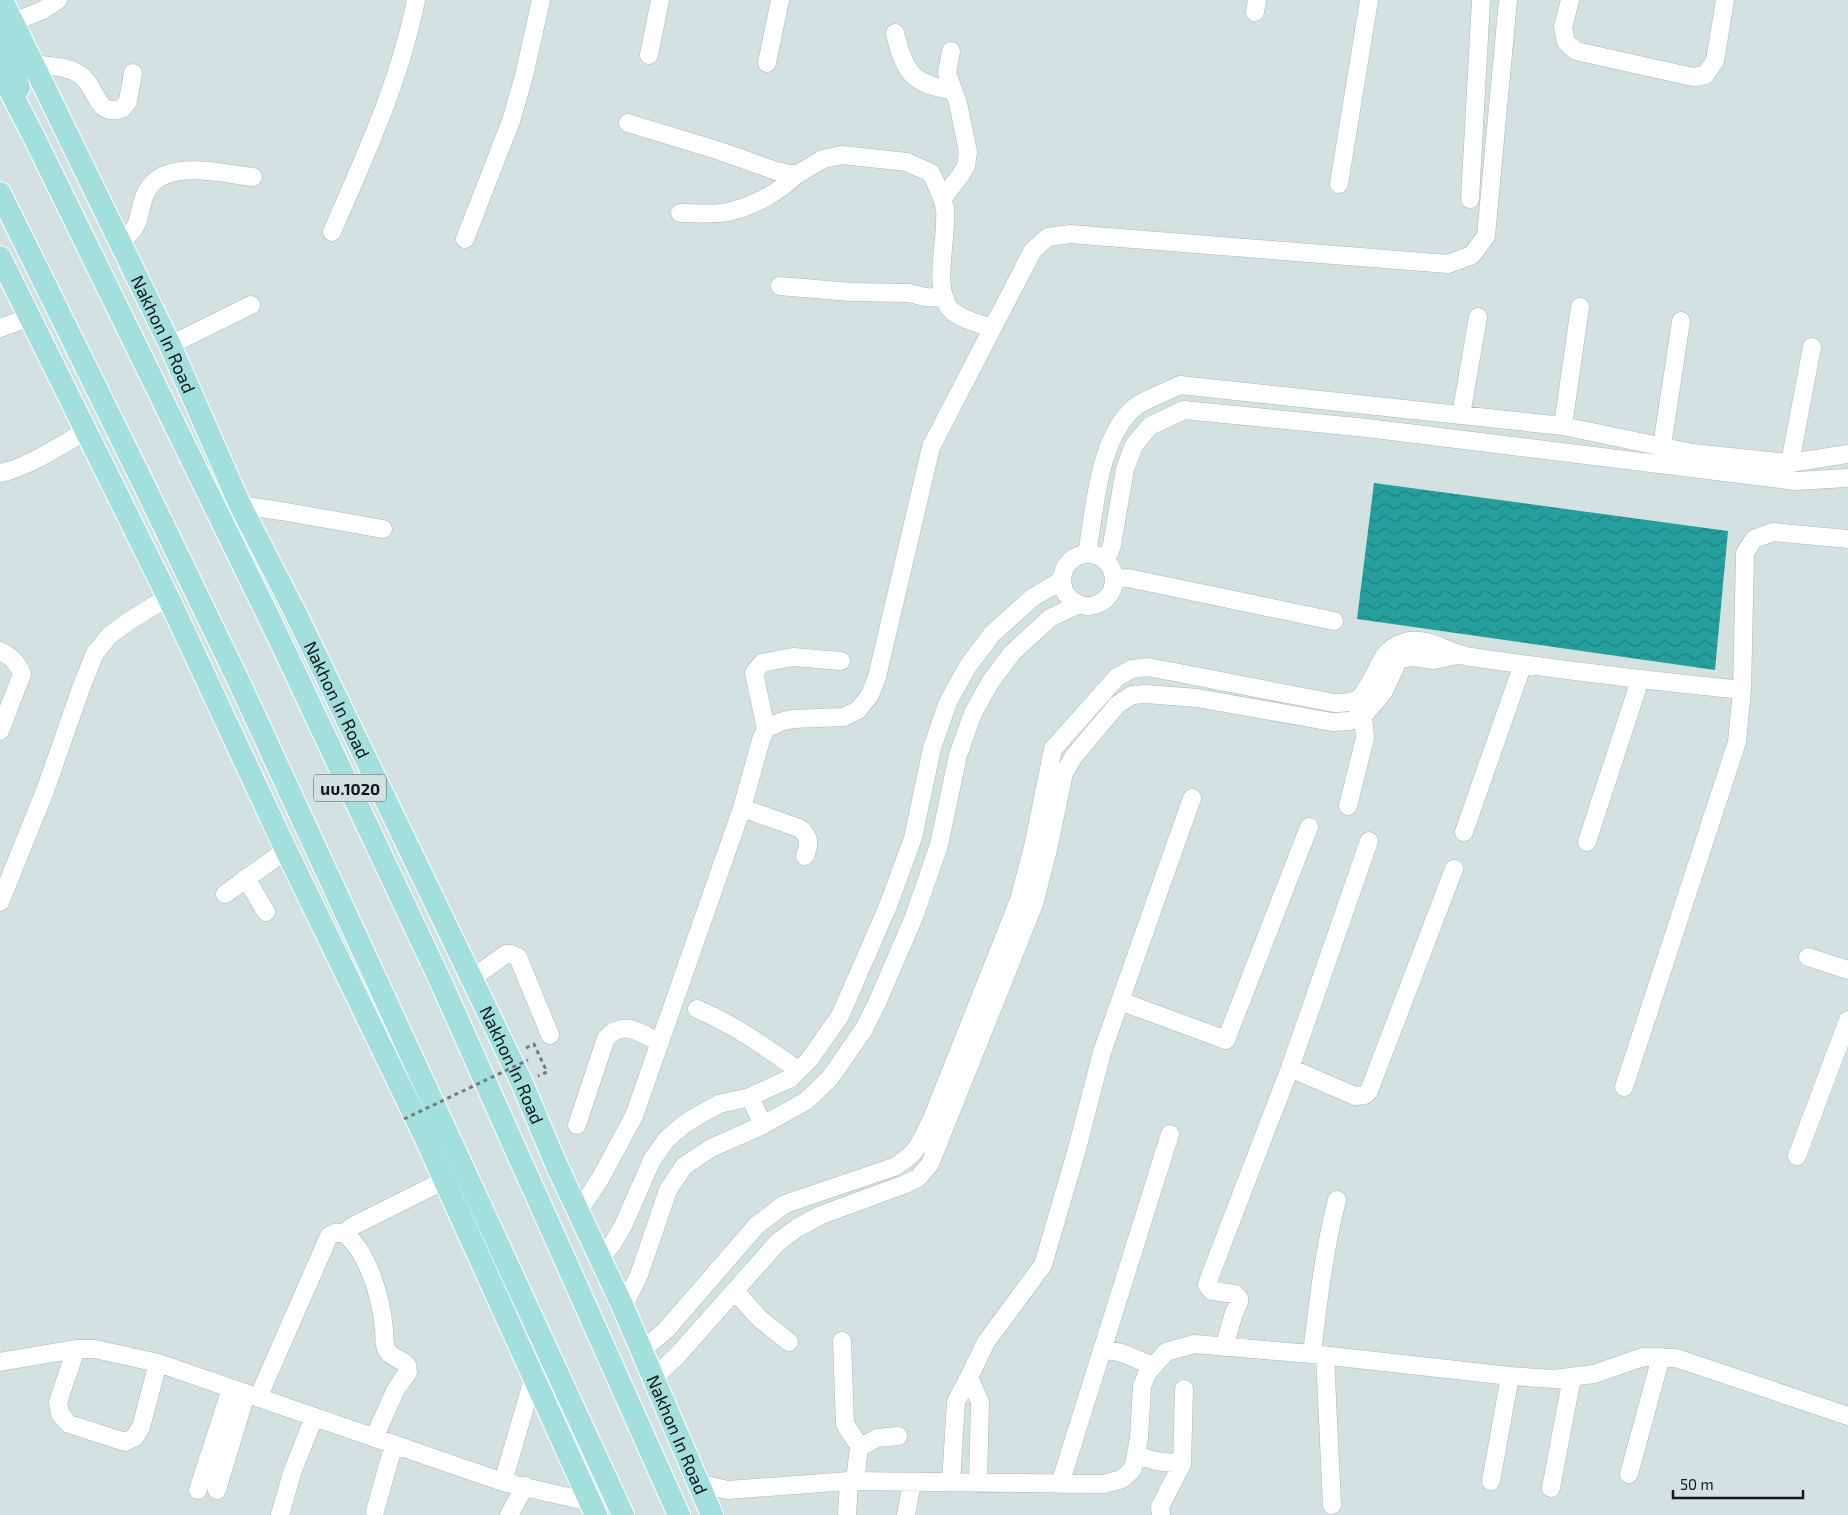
<svg xmlns="http://www.w3.org/2000/svg" width="1848" height="1515" font-family="'Exo 2','Noto Sans Thai',sans-serif">
<style>
.water{fill:url(#water-waves)}
.lines{fill:none;stroke-linecap:round;stroke-linejoin:round}
.minor-casing{stroke:#aab8b7;stroke-width:19}
.major-casing{stroke:#fff;stroke-width:24}
.path{stroke:#727c7b;stroke-width:3;stroke-dasharray:4 4;stroke-linecap:butt}
.minor{stroke:#fff;stroke-width:18}
.major{stroke:#a3dfdd;stroke-width:22}
.path-bridge{stroke:#727c7b;stroke-width:3;stroke-dasharray:4 4;stroke-linecap:butt}
.labels{text-anchor:middle;dominant-baseline:central;stroke-width:4.5;stroke-linejoin:round;paint-order:stroke}
.shield{fill:#d3e2e1;stroke:#4c5453;stroke-width:1}
.shield-label{font-size:16px;font-weight:bold;fill:#121716}
.street-label{font-size:18px;fill:#121716;stroke:#d3e2e1}
</style>
<defs>
<pattern id="water-waves" width="16" height="10" patternUnits="userSpaceOnUse" patternTransform="scale(1.25)"><rect width="16" height="10" fill="#249f9d"/><path d="M0 5q4-4 8 0t8 0" fill="none" stroke="#1e817f"/></pattern>
</defs>
<rect width="100%" height="100%" fill="#d3e2e1"/>
<!-- water -->
<path class="water" d="M1374 483 1728 531 1715 670 1357 619Z"/>
<g class="lines">
<!-- minor casing -->
<g class="minor-casing">
<path id="minor" d="M1570 0 1563 27 1566 42 1576 51 1693 77 1705 75 1715 61 1725 0
M1255 12 1257 0
M13 22 43 10 58 0
M895 33C904 70 911 85 952 90
M649 55 660 0
M767 63 780 0
M33 64C48 66 66 66 79 74 98 86 95 119 123 108L128 101 133 73
M628 123 720 151 776 171 796 175 823 159 842 155 907 162 931 173C936 184 943 197 945 209 948 235 932 288 950 309 959 319 980 323 992 329
M1339 184 1369 0
M942 199 960 176 966 166 968 152 958 103 947 73 951 51
M1470 199 1481 0
M680 213C696 213 713 215 728 212 753 206 778 193 796 175
M332 232C365 156 400 81 416 0
M465 239 511 121 524 76 541 0
M121 242C126 237 133 232 136 225 141 214 141 199 148 189 167 158 224 174 253 177
M780 286 850 292 909 293 925 297 945 298
M0 328 30 317
M170 345 251 305
M1461 415 1478 317
M1563 426 1580 307
M1662 446 1681 321
M1790 463 1812 347
M0 473C27 468 62 444 86 431
M240 505 281 511 383 529
M1087 554C1095 509 1098 438 1135 407 1144 400 1168 391 1180 385L1563 426 1692 453 1790 463 1848 454
M1062 580a26 26 0 1 1 52 0a26 26 0 1 1-52 0Z
M1106 561 1112 545 1125 469 1134 445 1150 426 1184 410 1367 428 1796 481 1848 478
M1114 579 1128 578 1334 621
M0 651C10 655 18 664 22 674L0 731
M766 729 754 673 762 663 793 657 841 661
M1348 806 1365 738 1362 705
M742 808 799 828C810 836 810 843 805 856
M1464 832 1523 664
M1587 842 1640 680
M246 878 266 912
M225 894 286 850
M0 902 45 791 81 688 95 653 110 635 126 623 168 597
M1808 957 1848 970
M471 979 506 954H511L518 957 550 1035
M1120 1001 1226 1040 1309 827
M697 1009C735 1025 765 1047 798 1070
M1290 1068 1355 1096 1365 1095 1369 1091 1454 869
M1624 1087 1737 742 1742 690 1745 553 1754 539 1773 532 1848 539
M750 1097 763 1125
M577 1125 606 1038C625 1019 640 1033 660 1043
M1797 1156 1848 1020
M578 1212 600 1179 634 1116 742 808 761 740 766 729 780 722 792 719 844 717 858 710 870 695 877 677 931 447 1033 250 1048 237 1070 234 1448 264 1472 255 1486 236 1508 0
M344 1233 353 1226 445 1180
M600 1258 613 1243 623 1226 652 1160 666 1140 683 1125 699 1115 719 1104 750 1097 791 1078 809 1060 840 1016 888 906 913 838 932 748 948 702 968 666 992 634 1032 598 1062 580
M735 1291 759 1318 789 1342
M623 1307 639 1275 668 1190 684 1166 711 1148 763 1125 806 1101 830 1078 864 1029 877 1003 914 917 939 845 958 755 973 713 991 681 1012 653 1050 618 1079 604
M842 1341 845 1424 856 1441 864 1445
M1224 1347 1234 1313 1239 1302V1298L1235 1294 1212 1291 1207 1285 1210 1276 1290 1068 1369 841
M76 1349 58 1402 60 1414 69 1424 125 1442 135 1437 141 1427 158 1363
M1102 1349 1122 1353 1153 1366
M640 1352 666 1330 757 1225 785 1204 894 1167C918 1153 919 1144 931 1121L1019 900 1033 847 1053 749 1117 677 1132 669 1148 667 1334 703C1342 703 1352 703 1359 698 1362 696 1364 692 1366 689 1381 668 1380 647 1409 641 1431 638 1450 654 1471 657 1561 670 1651 681 1742 690
M1312 1354C1318 1302 1324 1250 1337 1200
M1325 1356 1332 1505
M0 1362 76 1349H95L158 1363 503 1482 590 1502
M969 1377 986 1342 1043 1265 1077 1149 1102 1052 1192 798
M653 1378 676 1357 778 1242 797 1228 821 1215 903 1185 918 1178 930 1164 1034 904 1048 850 1064 773 1074 756 1117 705 1132 695 1146 694 1197 698 1332 722 1350 721 1364 715 1384 691 1397 663 1402 659 1413 657 1434 660 1458 655
M258 1398 329 1236 335 1233H344C369 1253 381 1298 384 1329 385 1337 383 1345 388 1352 392 1357 402 1360 407 1365L408 1372 396 1389 374 1438
M1136 1455 1156 1461 1182 1464 1184 1389
M1629 1474 1661 1357
M855 1481 859 1448 877 1438 898 1436
M1491 1481 1510 1376
M503 1482 534 1376
M951 1482 956 1402 969 1377 980 1402 978 1483
M697 1483 728 1490 849 1481 1104 1484 1122 1479 1133 1469 1139 1438 1142 1386 1148 1372 1166 1352 1194 1344 1312 1354 1510 1376 1554 1379 1594 1374 1643 1357 1676 1358 1848 1416
M1060 1484 1170 1134
M1551 1488 1572 1377
M198 1490 231 1389
M217 1490 246 1394
M375 1511 394 1444
M280 1515 292 1473 314 1417
M509 1515 525 1486
M847 1515 849 1481
M906 1515 912 1482
M1161 1515 1160 1507 1182 1464"/>
</g>
<!-- major casing -->
<g class="major-casing">
<g id="major">
<path id="s1" d="M2 0 170 345 240 505 297 616 522 1083 556 1164 623 1307 712 1515"/>
<path d="M0 29 19 88"/>
<path d="M0 71 35 139 275 630 439 978 679 1515"/>
<path d="M0 193 147 491 239 682 623 1515"/>
<path d="M0 257 168 597 286 850 424 1135 596 1515"/>
</g>
</g>
<!-- path -->
<path class="path" d="M526 1048 534 1044 547 1072 538 1076"/>
<!-- minor -->
<use href="#minor" class="minor"/>
<!-- major -->
<use href="#major" class="major"/>
<!-- path-bridge -->
<path class="path-bridge" d="M404 1119 528 1060"/>
</g>
<g class="labels">
<!-- shield labels -->
<rect class="shield" x="314" y="774.5" width="72" height="27" rx="4"/>
<g class="shield-label">
<text x="350" y="788">นบ.1020</text>
</g>
<!-- street labels -->
<g class="street-label">
<text stroke="none"><textPath href="#s1" startOffset="371">Nakhon In Road</textPath></text>
<text stroke="none"><textPath href="#s1" startOffset="776">Nakhon In Road</textPath></text>
<text stroke="none"><textPath href="#s1" startOffset="1181">Nakhon In Road</textPath></text>
<text stroke="none"><textPath href="#s1" startOffset="1586">Nakhon In Road</textPath></text>
</g>
</g>
<!-- scale -->
<path d="M1673 1490v8h130v-8" fill="none" stroke="#121716" stroke-width="2.5"/>
<text x="1680" y="1490" font-size="15" fill="#121716" stroke="#d3e2e1" stroke-width="4" paint-order="stroke">50 m</text>
</svg>
